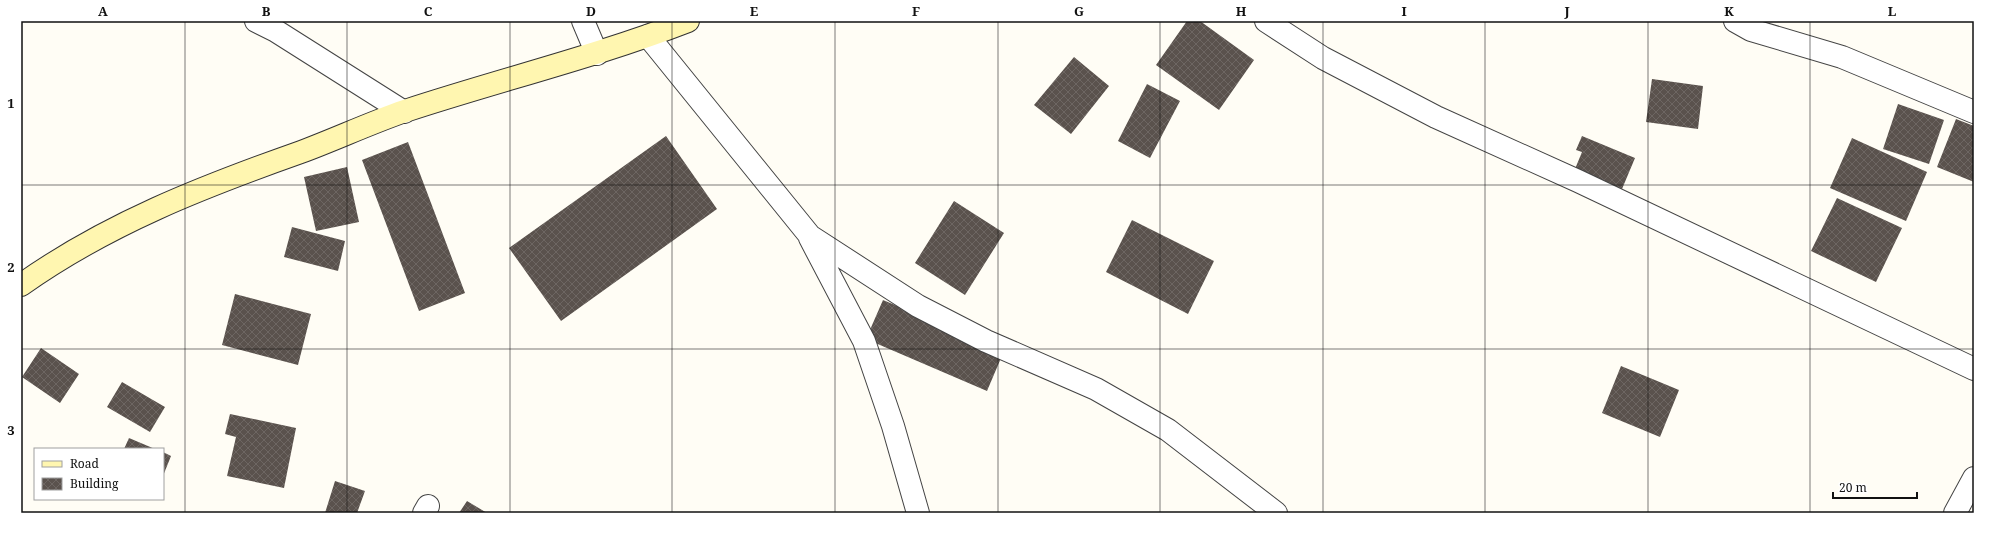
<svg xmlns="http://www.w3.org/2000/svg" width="1995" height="534" font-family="'Noto Serif',serif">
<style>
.building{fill:url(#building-cross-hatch)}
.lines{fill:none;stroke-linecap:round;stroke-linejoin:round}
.minor-casing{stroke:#444;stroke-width:24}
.secondary-casing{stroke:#333;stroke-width:24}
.minor{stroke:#fff;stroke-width:22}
.secondary{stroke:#fff6b0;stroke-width:22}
.grid{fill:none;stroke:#111;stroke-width:1;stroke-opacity:0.55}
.neatline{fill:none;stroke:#111;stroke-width:1.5}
.grid-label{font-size:13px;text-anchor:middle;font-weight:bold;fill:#111}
</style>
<defs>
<pattern id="building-cross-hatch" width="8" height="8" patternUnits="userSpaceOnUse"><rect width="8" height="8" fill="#5a524d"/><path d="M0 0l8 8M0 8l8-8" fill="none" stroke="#6d6662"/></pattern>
</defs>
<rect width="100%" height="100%" fill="#fffdf5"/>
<!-- building -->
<path class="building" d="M1187 21H1200L1254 60 1219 110 1156 65Z
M1074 57 1109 86 1071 134 1034 105Z
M1652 79 1703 86 1698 129 1646 122Z
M1147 84 1180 101 1150 158 1118 141Z
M1898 104 1944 120 1929 164 1883 149Z
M1956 119 1974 126V182L1937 167Z
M666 136 717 209 561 321 509 248Z
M1582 136 1635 158 1622 189 1575 169 1582 152 1576 150Z
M1852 138 1927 172 1906 221 1830 188Z
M408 142 465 293 419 311 362 160Z
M347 167 359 222 316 231 304 177Z
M1837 198 1902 228 1876 282 1811 251Z
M954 201 1004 233 965 295 915 263Z
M1132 220 1214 261 1188 314 1106 272Z
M292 227 345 241 338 271 284 257Z
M235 294 311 314 298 365 222 345Z
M883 300 1004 351 987 391 866 339Z
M41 348 79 374 60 403 22 377Z
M1621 366 1679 390 1660 437 1602 413Z
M122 382 165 407 150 432 107 407Z
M230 414 296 428 284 488 227 476 236 437 225 434Z
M129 438 155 449H124Z
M163 452 171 456 163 476Z
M335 481 365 491 357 513H325Z
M467 501 487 513H459Z"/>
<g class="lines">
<!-- minor casing -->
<g class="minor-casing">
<path id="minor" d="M256 21 276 31 404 112
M583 21 597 54
M1266 21 1323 58 1436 117 1578 181 1974 369
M1735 21 1751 30 1842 57 1974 112
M648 36 810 236 918 306 986 341 1096 389 1168 430 1276 513
M810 238 864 341 893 426 918 513
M424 513 428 506
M1955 513 1974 478"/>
</g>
<!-- secondary casing -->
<g class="secondary-casing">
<path id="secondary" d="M21 285C107 224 202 187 301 152 336 139 370 123 405 111 499 80 595 57 688 21"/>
</g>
<!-- minor -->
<use href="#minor" class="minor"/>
<!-- secondary -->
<use href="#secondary" class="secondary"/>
</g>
<!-- grid -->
<path class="grid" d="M185 21V513M347 21V513M510 21V513M672 21V513M835 21V513M998 21V513M1160 21V513M1323 21V513M1485 21V513M1648 21V513M1810 21V513M21 185H1974M21 349H1974"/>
<!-- border -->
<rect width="1995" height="534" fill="none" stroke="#ffffff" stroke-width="44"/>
<!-- legend -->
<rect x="34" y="448" width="130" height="52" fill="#ffffff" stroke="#a0a0a0"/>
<rect x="42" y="461" width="20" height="6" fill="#fff6b0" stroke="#a0a0a0"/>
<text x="70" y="468" font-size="12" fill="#111111">Road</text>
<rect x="42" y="478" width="20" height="12" fill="url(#building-cross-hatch)" stroke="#a0a0a0"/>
<text x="70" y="488" font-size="12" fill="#111111">Building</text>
<!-- scale -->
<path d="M1833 492v6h84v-6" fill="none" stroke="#111111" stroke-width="2"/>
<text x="1839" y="492" font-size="12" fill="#111111" stroke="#ffffff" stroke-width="3" paint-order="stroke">20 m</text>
<rect x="22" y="22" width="1951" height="490" class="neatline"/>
<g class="grid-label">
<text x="103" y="16">A</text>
<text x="266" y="16">B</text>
<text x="428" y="16">C</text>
<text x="591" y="16">D</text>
<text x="754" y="16">E</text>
<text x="916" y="16">F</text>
<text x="1079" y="16">G</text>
<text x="1241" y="16">H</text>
<text x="1404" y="16">I</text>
<text x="1567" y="16">J</text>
<text x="1729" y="16">K</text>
<text x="1892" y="16">L</text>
<text x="11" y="108">1</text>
<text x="11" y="272">2</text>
<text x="11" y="435">3</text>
</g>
</svg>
